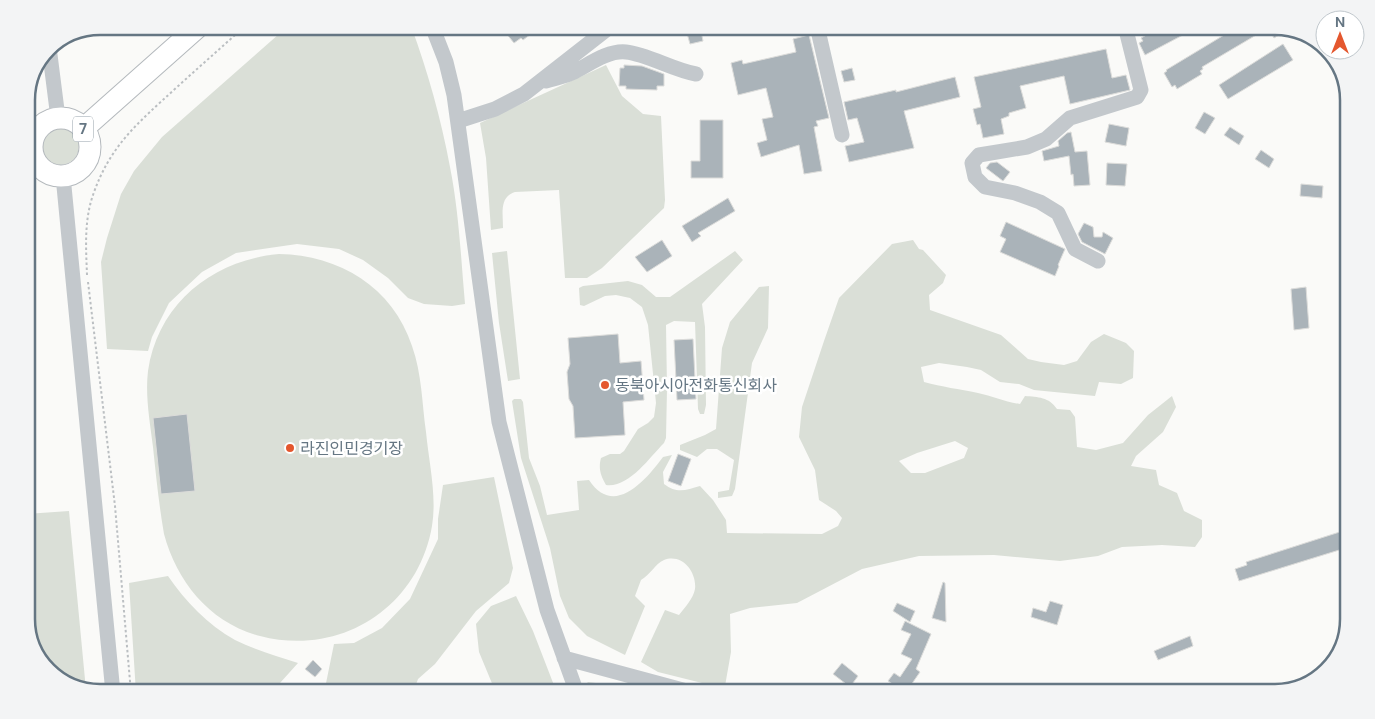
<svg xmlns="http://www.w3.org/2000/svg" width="1375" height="719" font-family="'DM Sans','Noto Sans KR',sans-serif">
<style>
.green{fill:#dadfd7;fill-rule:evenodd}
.building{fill:#aab3b9;stroke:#dcdcda}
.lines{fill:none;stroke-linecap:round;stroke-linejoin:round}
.highway-casing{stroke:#b4b9bd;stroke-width:23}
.path{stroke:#bbbfc2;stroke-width:2;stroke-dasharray:2.5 2.5;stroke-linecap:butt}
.minor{stroke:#c3c8cc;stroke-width:15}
.highway{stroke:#fff;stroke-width:21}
.poi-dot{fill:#e4572e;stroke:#fff;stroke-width:2}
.labels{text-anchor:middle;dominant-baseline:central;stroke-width:5;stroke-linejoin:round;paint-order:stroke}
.shield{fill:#fff;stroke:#939fa8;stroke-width:1}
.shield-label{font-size:15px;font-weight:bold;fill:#657683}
.poi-label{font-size:16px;fill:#657683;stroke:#fff;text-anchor:start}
.rim{fill:none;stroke:#657683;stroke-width:2.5}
</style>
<rect width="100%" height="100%" fill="#fafaf8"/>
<!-- green -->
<path class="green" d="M288 26H411C428 72 441 119 450 167 459 212 461 259 465 304L452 306 424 304 408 298 388 278 363 260 339 249 297 244 236 253 202 272 169 303 152 337 148 351 107 349 101 262 107 238 121 194 134 171 162 137Z
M606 65 622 96 643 114 661 116 665 200 664 208 602 268 587 278H565L559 190 515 192C499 197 503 214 503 228L491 230 486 158 480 123Z
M41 146a19 19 0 1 1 38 0a19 19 0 1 1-38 0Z
M913 240 919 249 923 250 946 275 943 283 929 295 930 310 1001 335 1028 359 1041 362 1064 365 1077 361 1091 342 1104 334 1126 343 1134 351 1133 378 1121 384 1099 382 1095 396 1034 390 1019 384 1000 382 981 370 967 367 939 363 921 367 924 382C942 387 959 389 978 393 992 396 1005 402 1020 404L1025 396C1038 397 1049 397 1057 409L1070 410 1075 417 1077 447 1096 450 1123 443 1148 415 1172 396 1176 407 1163 432 1136 456 1131 466 1156 470 1159 485 1177 493 1184 511 1202 520V537L1195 547 1162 545 1122 547 1098 556 1060 561 994 555 919 556 862 569 797 603 750 608 730 614 731 652 725 686 718 690 702 683 658 672 641 662 665 610 679 615C685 607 693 599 695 589 697 572 682 553 664 560 655 564 650 575 641 580L635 596 645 606 625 655 587 636 569 618 560 596 550 548 521 458 512 401 514 399H521L523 402 529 458 540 486 547 515 579 510 577 481 589 480C614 518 646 480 663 457L672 455 663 472 664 484C677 494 686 490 700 486L713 500 726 520 727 533 822 534 838 526 842 518 836 511 819 500 815 470 799 437 802 407 824 341 839 298 892 244ZM955 441 968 448 964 458 925 473H911L899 461 917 453Z
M507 251 520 379 508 381 499 323 492 253Z
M735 251 743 260 702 304 705 327 706 405 704 414H700L698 409 695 322 674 321 666 325 667 389 666 438 664 443C649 458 629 488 606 485 601 476 598 469 601 458L610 454H620L624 451 638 429 648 423 654 417 656 403 648 325 642 307 630 298 616 295 605 296 584 306 580 305 579 288 583 286 628 281 642 285 656 297H670Z
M279 254C339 255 393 287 412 346 422 374 422 404 426 432 429 463 437 496 432 526 418 608 340 657 260 636 210 623 177 582 164 534 159 505 156 476 153 447 150 422 145 396 148 371 158 303 213 260 279 254Z
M769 286 768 328 752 363 735 489 732 496 718 498V492L729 490 734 460 717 449H707L697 457 680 450V445L705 435 716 429 722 348 730 322 759 287Z
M494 477 513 568 509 583 476 611 435 664 418 679 413 693H324L334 644 354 643 382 628 410 599 438 539V519L443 485Z
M69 511 86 690 67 685 39 660 26 624V514Z
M168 576C185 601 208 625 235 640 255 650 277 656 298 663L271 693H136L129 583Z
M516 596 533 631 557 693H496L479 652 476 624 491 606Z
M588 682 596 683 646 693H587L586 684Z"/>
<!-- building -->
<path class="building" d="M500 26H535L528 32 531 34 523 40 521 38 514 43Z
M685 26H700L703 41 690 44Z
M1163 26H1200L1145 55 1139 43 1143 41 1141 38Z
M1239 26H1275L1289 29 1274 38 1268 28 1202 67 1203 69 1200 71 1202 74 1177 89 1175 85 1172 87 1164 73 1167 71 1166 70Z
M809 35 829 118 816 121 818 126 814 127 822 171 804 174 799 145 761 157 757 143 767 140 762 119 773 117 766 88 738 95 731 63 742 60 743 64 796 52 793 39Z
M1283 44 1293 60 1228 99 1219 85Z
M1106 49 1112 78 1126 75 1130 90 1070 104 1064 76 1020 86 1026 108 1009 113V116L1001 119 1004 134 983 138 980 124 977 125 973 109 981 107 974 77Z
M624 65 642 66 664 74V86H657V90L626 89V86H619L620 68H624Z
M852 68 855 80 844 82 841 71Z
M955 77 960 97 904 111 914 148 849 162 845 146 864 142 857 118 848 120 844 102 896 90V92Z
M1204 112 1215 118 1205 134 1195 128Z
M700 120H723V178H691V161H700Z
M1109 124 1129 128 1126 146 1105 142Z
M1230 127 1244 136 1239 145 1224 135Z
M1071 132 1075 152 1087 151 1090 185 1074 186 1073 174 1071 175 1069 156 1044 161 1042 151 1059 146 1058 141 1067 133Z
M1261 150 1274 159 1269 168 1255 159Z
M997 162 1010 172 1003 181 986 168 990 163Z
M1107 163 1127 164 1125 186 1106 185Z
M1301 184 1323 186 1322 198 1300 196Z
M728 198 735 211 698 233 701 236 692 242 682 226Z
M1006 222 1065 249 1058 265 1059 266 1055 276 1000 252 1006 239 1000 236Z
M1084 223 1093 227 1094 237H1102L1103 232 1113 238 1105 254 1082 242 1078 234Z
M662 240 672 256 647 272 635 257Z
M1306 287 1309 328 1294 330 1291 289Z
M618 334 620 363 641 361 644 400 623 402 625 435 575 438 573 406 569 399 567 372 570 364 568 338Z
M693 339 696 399 677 400 674 340Z
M187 414 195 491 161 494 153 418Z
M678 454 691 459 681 486 668 481Z
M1349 529V547L1239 581 1235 569 1247 565 1246 562Z
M943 582 945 583 946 622 932 618Z
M1050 601 1063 605 1057 625 1031 617 1033 608 1046 612Z
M897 603 915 611 910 622 893 611Z
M905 621 931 634 916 669 920 672 911 685 914 687 910 693H906L888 681 894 673 900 677 912 659 901 654 911 634 901 630Z
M1190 636 1193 646 1158 660 1154 651Z
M313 660 322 669 315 677 305 669Z
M842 663 858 676 850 687 833 674Z"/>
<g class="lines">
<!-- highway casing -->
<g class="highway-casing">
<path id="highway" d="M32 147a29 29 0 1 1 58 0a29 29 0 1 1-58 0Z
M83 129 199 26"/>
</g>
<!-- path -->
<path class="path" d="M87 275C86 248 84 221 93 195 110 145 139 122 176 88 199 67 222 47 245 26
M88 282 115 506 131 693"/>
<!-- minor -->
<path class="minor" d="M432 26 446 62 454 95 499 422 547 610 577 693
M817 26 842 135
M49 47 58 118
M546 81C554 79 563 77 572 73 587 66 607 50 626 52 647 54 673 70 696 74
M458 121 495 109 524 94 611 26
M63 176 113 693
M1098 261 1075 249 1058 213 1040 202 1015 193 985 187 975 177 972 163 979 155 1027 147 1046 139 1070 118 1137 97 1141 90 1125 26
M564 658 694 693
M1315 681 1318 678"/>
<!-- highway -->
<use href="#highway" class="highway"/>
</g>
<!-- markers -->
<g class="poi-dot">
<circle cx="605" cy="385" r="5"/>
<circle cx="290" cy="448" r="5"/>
</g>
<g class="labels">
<!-- shield labels -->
<rect class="shield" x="73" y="116.5" width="20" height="25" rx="4"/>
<g class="shield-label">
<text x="83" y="129">7</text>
</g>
<!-- poi labels -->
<g class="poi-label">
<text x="615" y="385">동북아시아전화통신회사</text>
<text x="300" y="448">라진인민경기장</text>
</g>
</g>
<!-- crop -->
<path d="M0 0H1375V719H0ZM100 35H1275A65 65 0 0 1 1340 100V619A65 65 0 0 1 1275 684H100A65 65 0 0 1 35 619V100A65 65 0 0 1 100 35Z" fill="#f3f4f5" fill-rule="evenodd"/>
<path class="rim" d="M100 35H1275A65 65 0 0 1 1340 100V619A65 65 0 0 1 1275 684H100A65 65 0 0 1 35 619V100A65 65 0 0 1 100 35Z"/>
<!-- north arrow -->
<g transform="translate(1340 35)"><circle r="24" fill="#ffffff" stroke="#c1c8cd"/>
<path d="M0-4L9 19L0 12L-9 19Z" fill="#e4572e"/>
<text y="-8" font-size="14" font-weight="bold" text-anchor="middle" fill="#657683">N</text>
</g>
</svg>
